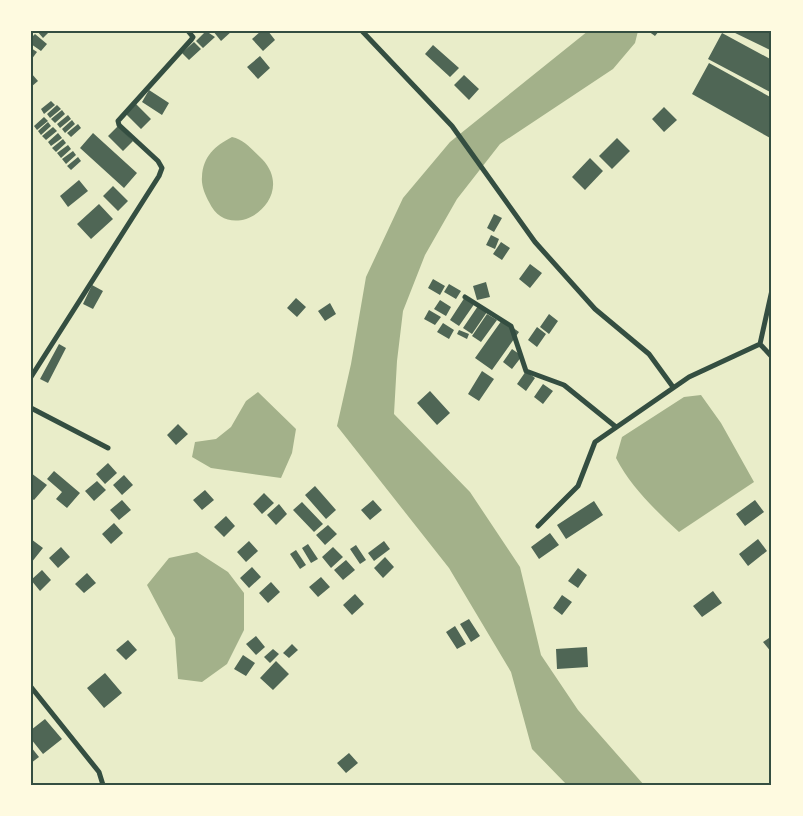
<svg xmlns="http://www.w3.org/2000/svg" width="803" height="816" font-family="'PT Sans',sans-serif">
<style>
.water{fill:#a3b18a}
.building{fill:#4f6655}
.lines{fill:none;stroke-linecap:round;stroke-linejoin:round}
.minor{stroke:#344e41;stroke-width:5}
.neatline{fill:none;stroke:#344e41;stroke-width:2}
</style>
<rect width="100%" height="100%" fill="#e9edc9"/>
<!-- water -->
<path class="water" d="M588 31H638L635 43 613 69 500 144 457 199 425 255 403 311 397 361 394 414 470 492 520 567 541 655 578 710 644 785H567L532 749 511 672 449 568 337 426 351 364 366 277 403 198 450 142Z
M232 137C245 140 252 150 262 159 300 199 230 248 209 202 205 195 201 185 202 177 203 156 215 146 232 137Z
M258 392 296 429 292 453 281 478 211 468 192 457 195 442 216 439 231 427 246 401Z
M701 395 721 423 754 482 679 532C655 510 631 487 616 458L622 437 684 397Z
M197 552 228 572 244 593V630L227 664 202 682 178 679 175 638 147 585 169 558Z"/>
<!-- building -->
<path class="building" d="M37 31H50L43 38Z
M206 31 215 37 203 48 196 41Z
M213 31H232L221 41Z
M261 31H268L275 40 263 51 252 39Z
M648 31H659L655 36Z
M731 31 772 32V51Z
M722 33 772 60V93L708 59Z
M35 34 47 44 41 51 31 44V38Z
M194 42 201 49 189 60 182 53Z
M433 45 459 68 450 77 425 54Z
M31 48 37 52 31 60Z
M260 56 270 68 258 79 247 67Z
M709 63 772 98V139L692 94Z
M31 73 38 81 31 87Z
M464 75 479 89 469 100 454 85Z
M149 90 169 103 162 115 142 102Z
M51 101 55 105 44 114 41 109Z
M136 104 151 119 141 129 126 114Z
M57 105 61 109 50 118 47 114Z
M664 107 677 120 664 132 652 119Z
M62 110 65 114 55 123 51 119Z
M68 115 71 119 60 128 57 124Z
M44 117 48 121 37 130 34 126Z
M72 120 75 124 65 133 62 129Z
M48 122 51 126 41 135 38 131Z
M78 124 81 128 71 137 67 133Z
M118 126 133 141 123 151 108 136Z
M53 127 57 131 46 140 42 136Z
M58 133 62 138 51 146 48 142Z
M93 133 137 173 124 188 80 148Z
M617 138 630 151 612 169 599 156Z
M63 139 66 143 56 152 52 148Z
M68 145 71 149 61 158 57 153Z
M73 151 76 155 66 164 62 159Z
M78 157 81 161 71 170 67 166Z
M590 158 603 171 585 190 572 177Z
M79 180 88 191 68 207 60 196Z
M113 186 128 201 118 211 103 196Z
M99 204 113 219 91 239 77 224Z
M494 214 502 218 494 232 487 228Z
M491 235 499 239 495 249 486 245Z
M501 242 510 248 502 260 493 254Z
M530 264 542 273 530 288 519 279Z
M433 279 445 286 440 295 428 288Z
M486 282 490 297 477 300 473 286Z
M449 284 461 291 456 299 444 292Z
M92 285 103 291 93 309 83 304Z
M465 297 475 303 459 326 450 320Z
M296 298 306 307 297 317 287 308Z
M440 300 451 307 446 316 434 309Z
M330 303 336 314 325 321 318 311Z
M478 306 487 312 472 334 463 328Z
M429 310 441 317 435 325 424 319Z
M487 314 497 320 481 342 472 336Z
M549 314 558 321 549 334 540 327Z
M502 320 519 332 492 370 475 358Z
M443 323 454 330 449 339 437 332Z
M537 327 546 334 537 347 528 340Z
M459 330 469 334 467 339 457 334Z
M59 344 66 348 48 383 40 379Z
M512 349 522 356 512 369 503 362Z
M482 371 494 379 479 401 468 394Z
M526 371 535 378 526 391 517 384Z
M543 384 553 391 543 404 534 397Z
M430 391 450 413 437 425 417 403Z
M178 424 188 434 176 445 167 435Z
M108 463 117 473 105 484 96 474Z
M54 471 80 493 67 508 56 499 62 492 47 479Z
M31 473 47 485 34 500 31 498Z
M124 475 133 485 122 495 113 485Z
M97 481 106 490 94 501 85 491Z
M315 486 336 510 326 519 305 495Z
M205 490 214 500 202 510 193 500Z
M264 493 274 503 262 514 253 504Z
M122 500 131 510 119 520 110 510Z
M373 500 382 510 370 520 361 510Z
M755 500 764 512 745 526 736 514Z
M594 501 603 515 566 539 557 525Z
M302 502 323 524 314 532 293 510Z
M279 504 287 514 276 525 267 515Z
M226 516 235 526 224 537 214 527Z
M114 523 123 533 111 544 102 534Z
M328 525 337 534 325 545 316 535Z
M550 533 559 545 539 559 531 547Z
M31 539 43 548 31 563Z
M758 539 767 551 748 566 739 554Z
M249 541 258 551 246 562 237 552Z
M384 541 390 549 374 561 368 553Z
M308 544 318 559 311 563 302 548Z
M356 545 366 560 360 564 350 549Z
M61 547 70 557 58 568 49 558Z
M333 547 343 557 331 568 322 557Z
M296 550 306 565 300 569 290 554Z
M385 557 394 567 383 578 374 568Z
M346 560 355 570 343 580 334 570Z
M252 567 261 577 249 588 240 578Z
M578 568 587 575 578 588 568 581Z
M42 570 51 580 40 591 31 580Z
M87 573 96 583 84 593 75 584Z
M321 577 330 587 318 597 309 587Z
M271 582 280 592 268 603 259 593Z
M713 591 722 603 702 617 693 606Z
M355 594 364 604 352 615 343 605Z
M562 595 572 602 562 615 553 608Z
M469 619 480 636 471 642 460 624Z
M455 626 466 644 457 649 446 632Z
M256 636 265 647 256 655 246 644Z
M772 636V653L763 642Z
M128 640 137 650 126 660 116 650Z
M292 644 298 650 289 658 283 653Z
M587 647 588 667 557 669 556 649Z
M273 649 279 654 270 663 264 657Z
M243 655 255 663 246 676 234 669Z
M276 661 289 674 273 690 260 678Z
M105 673 122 693 104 708 87 688Z
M45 719 62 739 43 754 31 739V730Z
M31 747 39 757 31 763Z
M349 753 358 763 346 773 337 763Z"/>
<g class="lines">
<!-- minor -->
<path class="minor" d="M362 31 452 126 535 242 595 309 649 354 673 387
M772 290 760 344 772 357
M465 297 511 326 526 371 564 385 616 427
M31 377 159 176 162 168 158 161 119 125 118 121 191 40 193 37 188 31
M31 408 108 448
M538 526 578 486 595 442 689 377 760 344
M31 687 99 772 103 785"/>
</g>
<!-- border -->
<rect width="803" height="816" fill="none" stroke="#fefae0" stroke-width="65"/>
<rect x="32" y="32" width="738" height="752" class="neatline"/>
</svg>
